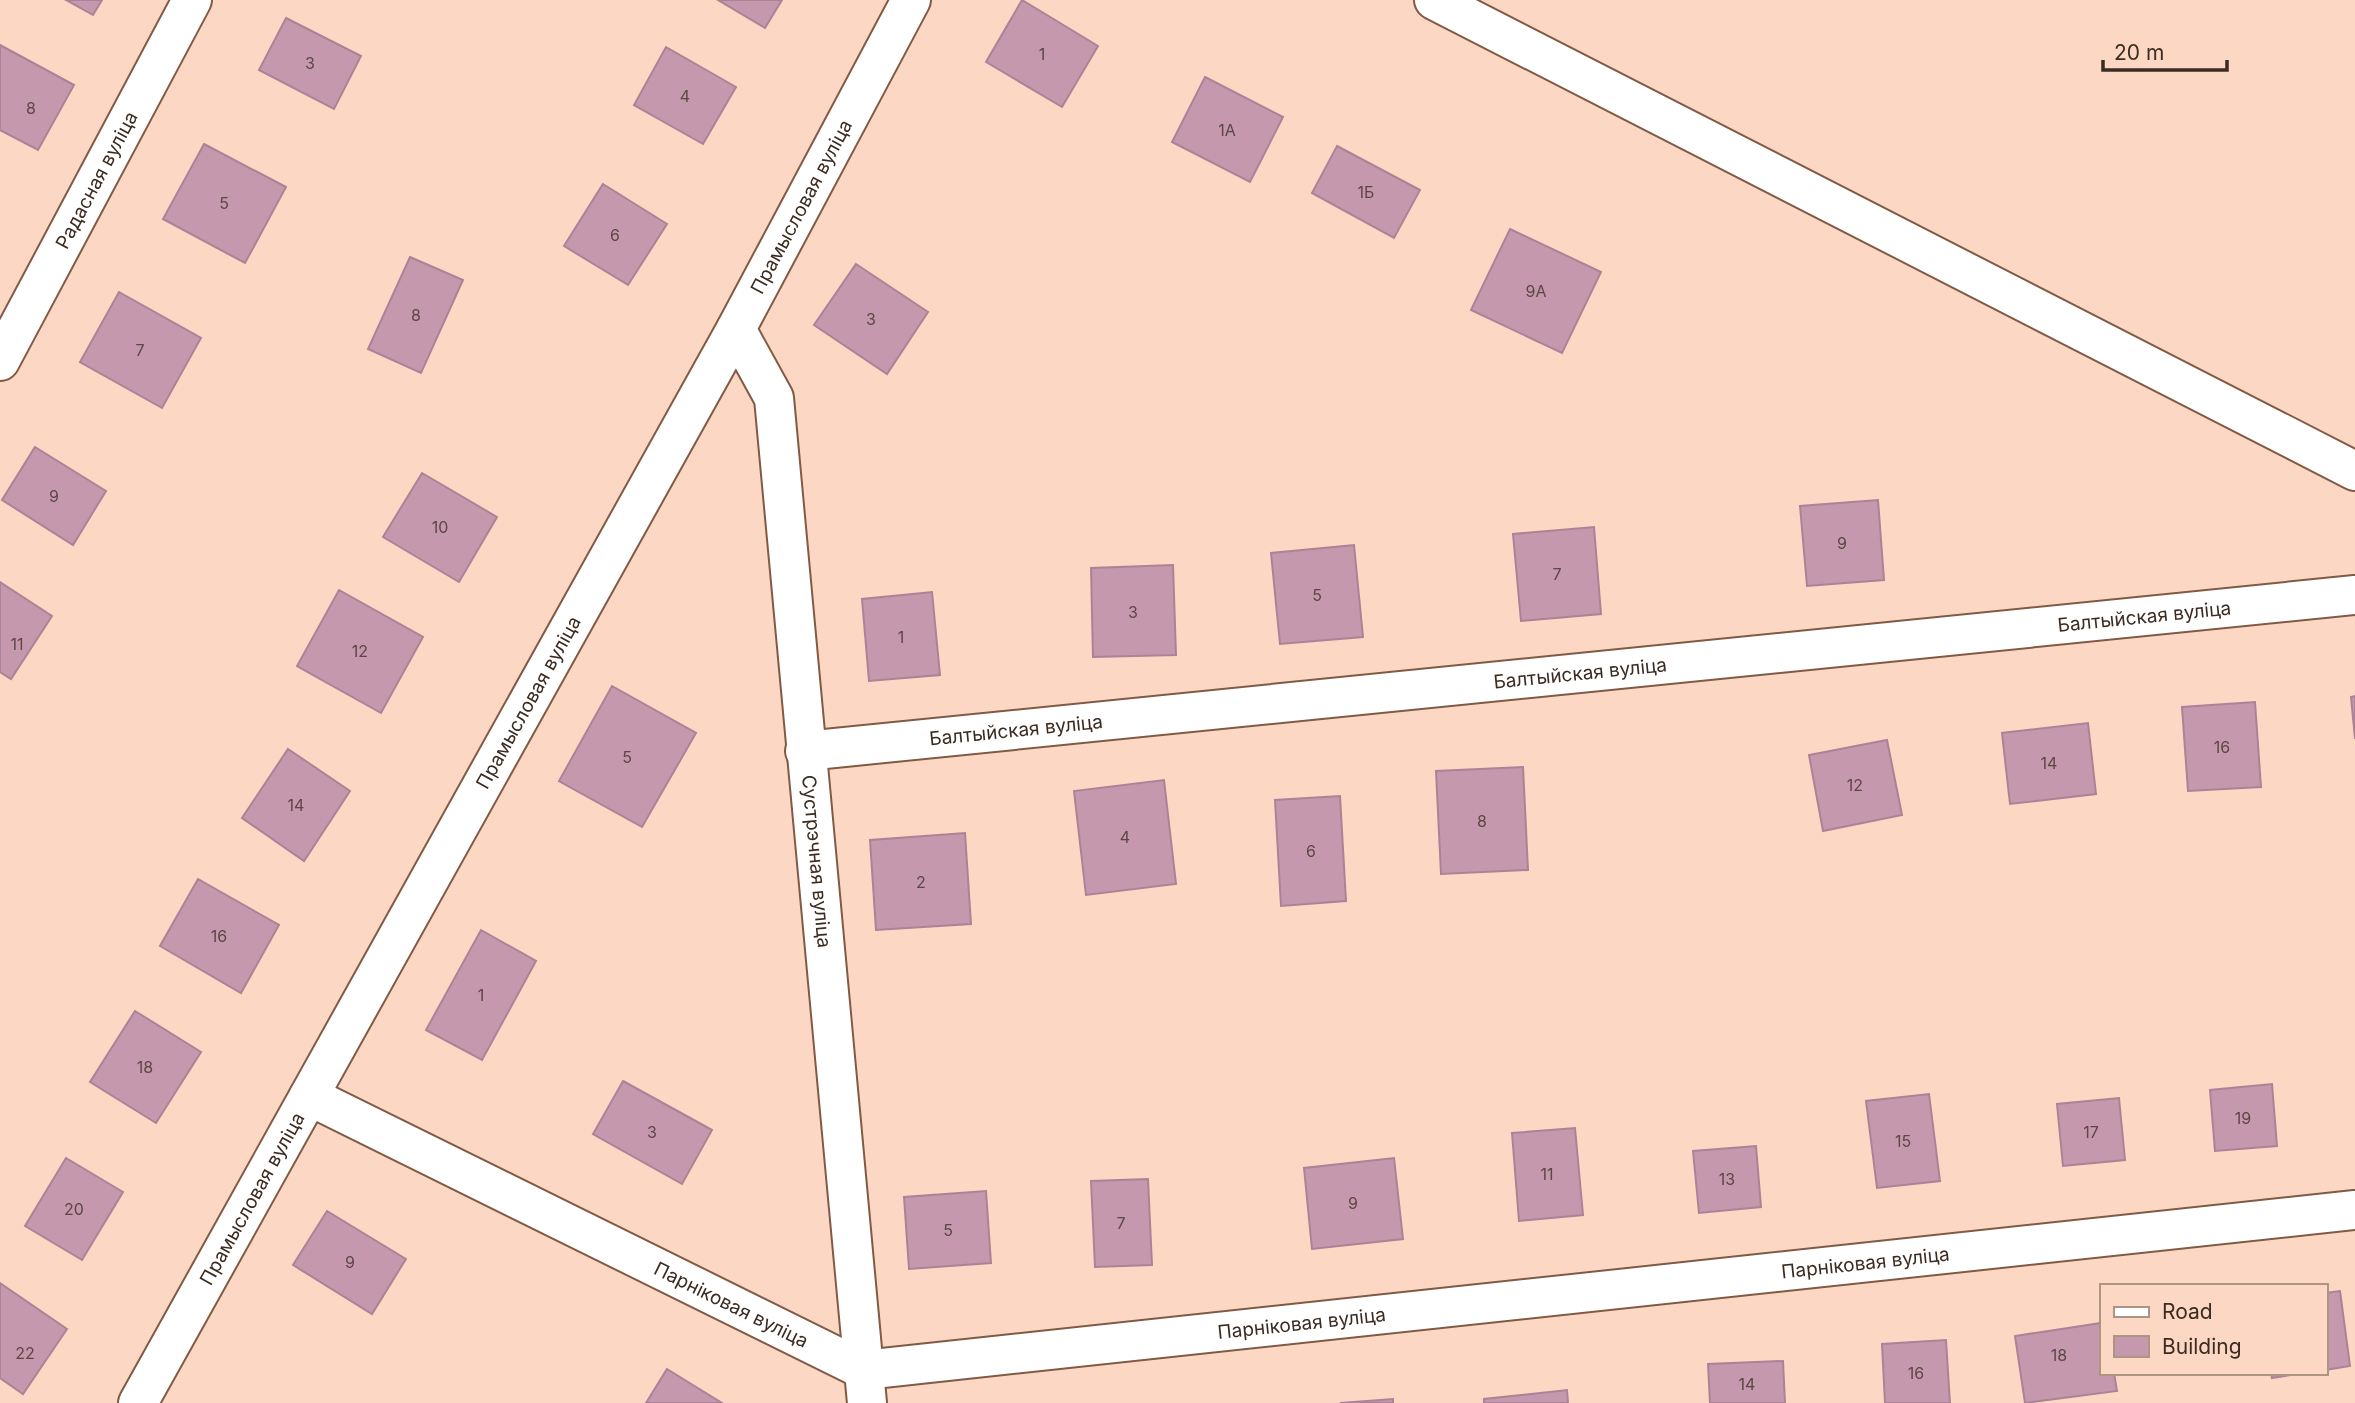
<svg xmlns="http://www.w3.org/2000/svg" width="2355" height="1403" font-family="Inter,sans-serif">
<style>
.building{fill:#c598ad;stroke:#ad8296;stroke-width:2}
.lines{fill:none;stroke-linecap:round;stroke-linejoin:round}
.minor-casing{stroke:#805a45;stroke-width:42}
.minor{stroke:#fff;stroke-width:38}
.labels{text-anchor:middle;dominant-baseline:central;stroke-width:5;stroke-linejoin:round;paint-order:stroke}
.number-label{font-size:16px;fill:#5e4644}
.street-label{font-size:19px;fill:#3c2b21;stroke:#fcd8c4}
</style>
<rect width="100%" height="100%" fill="#fcd8c4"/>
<!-- building -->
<path class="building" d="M66 0H102L93 15Z
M718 0H782L765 28Z
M1022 0 1098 46 1062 107 986 62Z
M286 18 361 56 334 109 259 70Z
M0 45 74 85 38 150 0 130Z
M666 47 736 87 703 144 634 105Z
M1205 77 1283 117 1250 182 1172 142Z
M204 144 286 187 245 263 163 219Z
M1337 146 1420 190 1394 238 1312 193Z
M603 184 667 224 628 285 564 246Z
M1510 229 1601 272 1562 353 1471 310Z
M410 257 463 280 421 373 368 349Z
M856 264 928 312 887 374 814 325Z
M119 292 201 338 162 408 80 362Z
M35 447 106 491 73 545 2 500Z
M422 473 497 517 459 582 383 537Z
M1878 500 1884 580 1807 586 1800 506Z
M1594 527 1601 614 1521 621 1513 534Z
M1354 545 1363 637 1280 644 1271 553Z
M1173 565 1176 655 1093 657 1091 568Z
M0 582 52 616 11 679 0 672Z
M339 590 423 637 381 713 297 666Z
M932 592 940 675 869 681 862 599Z
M612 686 696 733 642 827 559 781Z
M2355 696V739L2351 697Z
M2255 702 2261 787 2188 791 2182 707Z
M2088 723 2096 794 2010 804 2002 733Z
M1887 740 1902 815 1823 831 1809 755Z
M288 749 350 791 304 861 242 818Z
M1523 767 1528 870 1441 874 1436 771Z
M1164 780 1176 884 1086 895 1074 791Z
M1340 796 1346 901 1281 906 1275 800Z
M965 833 971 924 876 930 870 840Z
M198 879 279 925 241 993 160 946Z
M481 930 536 961 482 1060 426 1030Z
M135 1011 201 1052 156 1123 90 1082Z
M623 1081 712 1130 682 1184 593 1134Z
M2272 1084 2277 1146 2215 1151 2210 1090Z
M1929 1094 1940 1181 1877 1188 1866 1101Z
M2119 1098 2125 1160 2063 1166 2057 1104Z
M1575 1128 1583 1215 1519 1221 1512 1133Z
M1756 1146 1761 1207 1699 1213 1693 1151Z
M66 1158 123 1192 82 1260 25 1226Z
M1394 1158 1403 1239 1312 1249 1304 1168Z
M1148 1179 1152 1265 1095 1267 1091 1181Z
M986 1191 991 1263 909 1269 904 1197Z
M327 1211 406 1259 372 1314 293 1265Z
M0 1283 67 1329 23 1394 0 1378Z
M2340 1291 2350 1366 2325 1370V1293Z
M2101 1323V1373H2114L2117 1391 2025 1403 2015 1336Z
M1946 1340 1950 1403H1885L1882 1344Z
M1783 1361 1785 1403H1710L1708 1364Z
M667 1369 722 1403H646Z
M2271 1373H2303L2272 1378Z
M1567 1390 1568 1403H1484V1399Z
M1393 1399V1403H1340Z"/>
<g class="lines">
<!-- minor casing -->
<g class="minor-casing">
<g id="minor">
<path d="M1434 0 2355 471"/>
<path id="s1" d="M736 329 774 398 867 1403"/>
<path id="s2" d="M0 361 192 0"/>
<path id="s3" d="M805 751 2355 595"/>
<path id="s4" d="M309 1096 864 1370 2355 1210"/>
<path id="s5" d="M138 1403 736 329 911 0"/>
</g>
</g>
<!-- minor -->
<use href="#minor" class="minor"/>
</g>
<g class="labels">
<!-- number labels -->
<g class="number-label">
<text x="1042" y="54">1</text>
<text x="310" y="63">3</text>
<text x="685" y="96">4</text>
<text x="31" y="108">8</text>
<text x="1227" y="130">1А</text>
<text x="1366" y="192">1Б</text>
<text x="224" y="203">5</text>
<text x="615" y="235">6</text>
<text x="1536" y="291">9А</text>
<text x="416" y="315">8</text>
<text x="871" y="319">3</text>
<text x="140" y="350">7</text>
<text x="54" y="496">9</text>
<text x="440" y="527">10</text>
<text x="1842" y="543">9</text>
<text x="1557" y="574">7</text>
<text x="1317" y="595">5</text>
<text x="1133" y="612">3</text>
<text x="901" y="637">1</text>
<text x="17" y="644">11</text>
<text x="360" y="651">12</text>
<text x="2222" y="747">16</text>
<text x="627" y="757">5</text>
<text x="2049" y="763">14</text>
<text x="1855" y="785">12</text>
<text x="296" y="805">14</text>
<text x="1482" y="821">8</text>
<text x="1125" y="837">4</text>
<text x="1311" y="851">6</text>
<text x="921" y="882">2</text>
<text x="219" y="936">16</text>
<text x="481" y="995">1</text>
<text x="145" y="1067">18</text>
<text x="2243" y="1118">19</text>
<text x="652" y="1132">3</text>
<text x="2091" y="1132">17</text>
<text x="1903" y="1141">15</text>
<text x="1547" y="1174">11</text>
<text x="1727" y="1179">13</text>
<text x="1353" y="1203">9</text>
<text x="74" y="1209">20</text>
<text x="1121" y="1223">7</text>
<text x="948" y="1230">5</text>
<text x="350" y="1262">9</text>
<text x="25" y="1353">22</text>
<text x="2059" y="1355">18</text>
<text x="1916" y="1373">16</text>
<text x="1747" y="1384">14</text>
</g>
<!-- street labels -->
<g class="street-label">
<text stroke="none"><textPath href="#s2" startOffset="205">Радасная вуліца</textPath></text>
<text stroke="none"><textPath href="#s5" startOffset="1368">Прамысловая вуліца</textPath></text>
<text stroke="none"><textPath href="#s3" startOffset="1346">Балтыйская вуліца</textPath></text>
<text stroke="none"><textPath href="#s3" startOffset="779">Балтыйская вуліца</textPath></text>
<text stroke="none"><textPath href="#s5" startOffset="802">Прамысловая вуліца</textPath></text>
<text stroke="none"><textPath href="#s3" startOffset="212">Балтыйская вуліца</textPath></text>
<text stroke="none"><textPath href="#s1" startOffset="544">Сустрэчная вуліца</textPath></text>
<text stroke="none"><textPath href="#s5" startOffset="234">Прамысловая вуліца</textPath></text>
<text stroke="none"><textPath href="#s4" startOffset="1626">Парніковая вуліца</textPath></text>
<text stroke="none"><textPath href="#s4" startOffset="471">Парніковая вуліца</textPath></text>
<text stroke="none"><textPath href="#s4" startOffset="1059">Парніковая вуліца</textPath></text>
</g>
</g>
<!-- legend -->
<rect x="2100" y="1284" width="228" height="91" fill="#fcd8c4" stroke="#af9383" stroke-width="2"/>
<rect x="2114" y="1307" width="35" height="10" fill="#ffffff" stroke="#af9383" stroke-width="2"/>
<text x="2162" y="1319" font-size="21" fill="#3c2b21">Road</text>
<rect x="2114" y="1336" width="35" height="21" fill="#c598ad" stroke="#af9383" stroke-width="2"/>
<text x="2162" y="1354" font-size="21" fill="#3c2b21">Building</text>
<!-- scale -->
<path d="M2103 60v10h124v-10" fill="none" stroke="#3c2b21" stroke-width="3.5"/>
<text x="2114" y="60" font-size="21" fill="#3c2b21" stroke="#fcd8c4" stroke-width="5" paint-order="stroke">20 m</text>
</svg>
